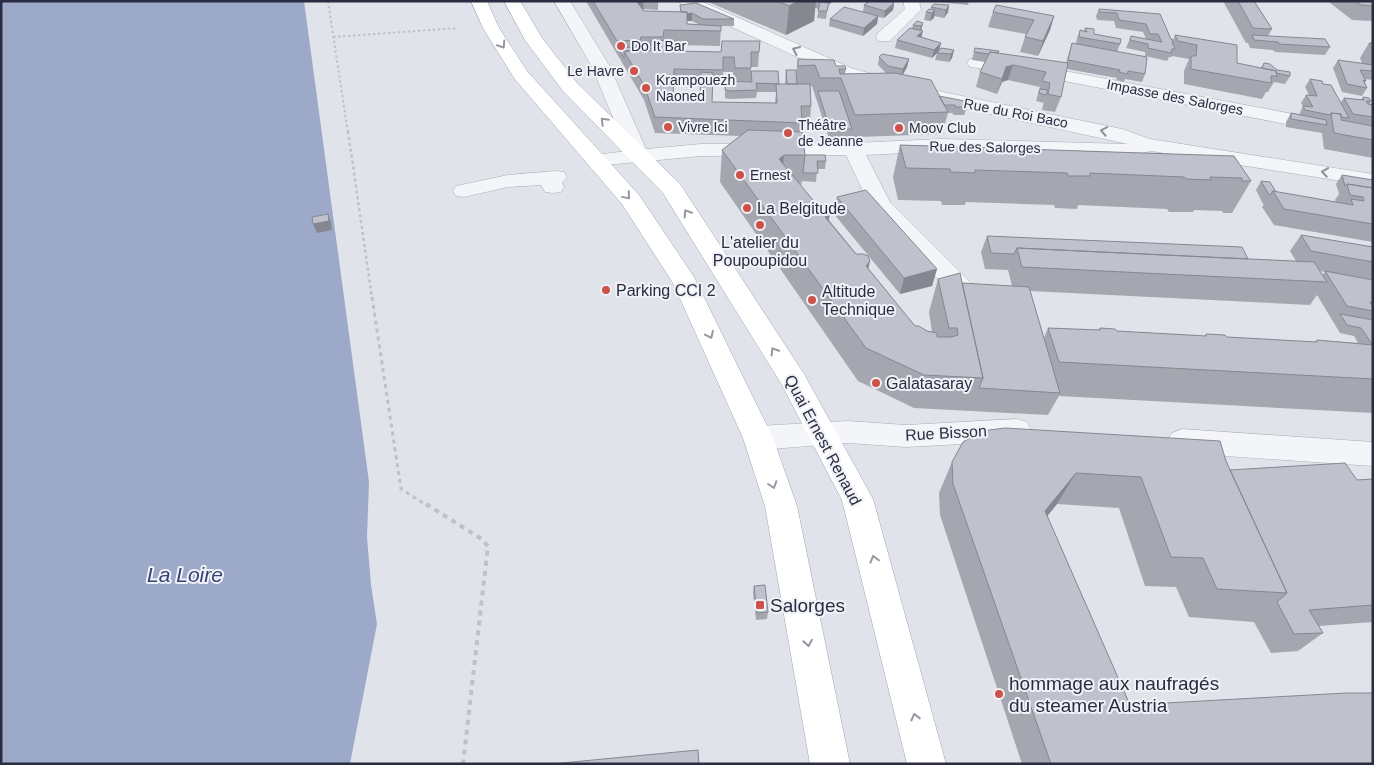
<svg xmlns="http://www.w3.org/2000/svg" width="1374" height="765" font-family="Helvetica,sans-serif">
<style>
.water{fill:#9da9c9}
.lines{fill:none;stroke-linecap:round;stroke-linejoin:round}
.minor-casing{stroke:#aaacb7;stroke-width:1}
.major-casing{stroke:#a1a5b5;stroke-width:1}
.path-far3{stroke:#bfc1c8;stroke-width:2;stroke-dasharray:2.5 2.5;stroke-linecap:butt}
.path-far2{stroke:#bfc1c8;stroke-width:2.5;stroke-dasharray:3 3;stroke-linecap:butt}
.path-far1{stroke:#bfc1c8;stroke-width:3;stroke-dasharray:4 4;stroke-linecap:butt}
.path{stroke:#bfc1c8;stroke-width:4;stroke-dasharray:5 5;stroke-linecap:butt}
.minor{fill:#f4f5f8;fill-rule:evenodd}
.major{fill:#fff;fill-rule:evenodd}
.wall{fill:#a4a6b0;fill-rule:evenodd}
.shaded-wall{fill:#868790}
.building{fill:#bfc1cd;stroke:#868790}
.oneway{stroke:#9496a0}
.oneway2{stroke:#8f919c}
.poi-dot{fill:#cd5148;stroke:#f1f2f7;stroke-width:2}
.labels{text-anchor:middle;dominant-baseline:central;stroke-width:4;stroke-linejoin:round;paint-order:stroke}
.far-poi-label{font-size:14px;fill:#2a2d41;stroke:#f1f2f7;text-anchor:start}
.far-street-label{font-size:14px;fill:#2a2d41;stroke:#f1f2f7}
.poi-label{font-size:16px;fill:#2a2d41;stroke:#f1f2f7;text-anchor:start}
.street-label{font-size:16px;fill:#2a2d41;stroke:#f1f2f7}
.near-poi-label{font-size:19px;fill:#2a2d41;stroke:#f1f2f7;text-anchor:start}
.near-water-label{font-size:21px;font-style:italic;fill:#344375;stroke:#f1f2f7}
</style>
<rect width="100%" height="100%" fill="#e1e3ea"/>
<!-- water -->
<path class="water" d="M1 1H304L369 482 367 537 371 585 377 624 350 764H1Z"/>
<g class="lines">
<!-- minor casing -->
<g class="minor-casing">
<path id="minor" d="M554 1H570L609 65 646 149 701 144 853 143 941 139 1128 144 921 99 919 95 921 91 928 89 1122 129 1150 139 1373 174V186L1151 151 1122 157 941 151 866 155 890 202 972 284 975 290 972 296 963 298 954 296 872 210 846 155 701 156 595 166 588 164 585 160 588 156 627 151 591 65Z
M679 1H701L851 68 893 80 895 84 893 88 886 90 839 76 681 4Z
M903 1H919L921 10 890 41H878L876 37 878 33 905 9Z
M976 58 1054 69 1373 129V141L1054 79 970 67 967 63 970 59Z
M556 171 564 172 567 177 562 183 564 187 561 192 553 193 545 192 541 185 508 187 464 197 456 196 453 191 456 186 508 175Z
M1017 419 1027 422 1031 430 1027 438 1017 441 906 447 847 443 758 450 748 446 743 438 748 430 758 426 847 421 906 425Z
M1182 429 1373 442V466L1182 453 1172 449 1167 441 1172 433Z"/>
</g>
<!-- major casing -->
<g class="major-casing">
<path id="major" d="M471 1H487L499 28 527 71 639 195 694 277 773 438 797 506 850 764H810L765 506 743 438 673 283 622 204 514 78 483 28Z
M504 1H520L542 38 577 83 680 184 804 374 873 499 946 764H907L842 500 782 385 663 193 563 91 525 40Z"/>
</g>
<!-- path-far3 -->
<path class="path-far3" d="M328 1 348 133
M333 37 458 28"/>
<!-- path-far2 -->
<path class="path-far2" d="M348 131 372 298"/>
<!-- path-far1 -->
<path class="path-far1" d="M372 297 401 489 428 506"/>
<!-- path -->
<path class="path" d="M426 504 480 538 488 546 463 764"/>
<!-- minor -->
<use href="#minor" class="minor"/>
<!-- major -->
<use href="#major" class="major"/>
</g>
<!-- wall -->
<path class="wall" d="M586 1H658V10L644 9V11L680 12V5L734 19V26H720H721L720 46 677 45V51L721 52 760 41 758 67H751V71L779 84H785L786 70 796 73 798 59 836 66 846 69 845 74 886 73 878 65 879 57 909 59 907 67 903 75 939 96 967 107 964 115H954L952 113H948L942 134 829 138 812 86H810L811 106 810 121H802L801 131 805 155 826 161 825 169H817L816 182 802 181 801 186 817 205 830 212 829 220 915 326 927 331 932 332 929 312 938 279 962 283 1012 286 1008 270 985 269 981 252 987 236 1248 259 1296 261 1290 251 1301 235 1373 247V413L1059 396 1048 415 914 408 858 381 720 182 722 150 740 136 655 133 644 100ZM687 21H692L700 25 687 24ZM723 72H733L734 82 725 81V98L729 99 756 98 757 92H776L775 103 712 102 713 85H723ZM674 84 700 85V96H673ZM1320 271 1325 272 1322 275ZM1030 291 1310 305 1317 295 1340 333 1354 336 1358 343 1317 340 1315 342 1227 337 1206 334 1205 336 1117 331 1100 328 1098 330 1048 328 1044 338Z
M706 1H832L831 3 828 5 826 19 817 18 819 9 815 8 814 21 786 35Z
M866 1H889L894 3 893 10 884 18 878 17 877 24 863 36 829 26 830 19 863 12 864 5 866 4Z
M938 1H969L968 5 938 2Z
M1223 1H1254L1272 29 1268 36 1330 47 1325 55 1275 52 1273 50 1250 48 1248 43H1246Z
M1329 1H1373V21L1352 20 1329 2Z
M949 5 948 12 944 18 934 16V18L930 21 924 20 926 12 931 9V7Z
M1099 9 1160 14 1171 39 1173 40 1175 35 1210 41 1237 63 1261 68 1264 63 1290 76 1285 84 1274 82 1268 92H1266L1262 99 1184 84V71L1189 59 1172 56V57H1169L1167 61 1145 56V52L1126 48 1131 36 1146 39 1143 32 1116 28 1114 21 1097 20 1096 16Z
M993 12 1054 16 1050 30 1038 56 1020 52 1026 34 988 27Z
M923 23 921 31V37L941 43 939 50H954L952 58 949 62 935 60 937 53 932 58 895 48 897 40 912 28 913 25Z
M1085 28 1094 34 1120 44 1117 52 1145 74 1142 82 1125 79 1124 82 1116 80 1117 78 1067 69 1061 97 1055 112 1042 110 1044 101V103L1036 101 1040 87 1008 80 1002 82 997 94 976 87 980 72 985 62 972 60 975 48 998 53 1066 63 1072 43 1076 44 1077 38 1080 30 1084 31Z
M1373 40V80L1365 79 1366 81 1365 83 1367 88 1362 96 1342 92 1333 68 1338 60 1362 63 1360 58 1369 43H1370Z
M1310 79 1323 84 1340 103 1344 98 1361 100 1363 97 1371 101 1370 104 1373 105V158L1324 149 1322 133 1286 127V122L1291 113 1299 115 1303 106 1301 103 1306 95H1309L1305 87Z
M900 145 1234 156 1251 181 1232 213H1223L1222 211 1194 210 1193 212H1169L1167 209 1078 205 1077 209 1055 208 1054 205 966 202 965 205H942L941 201 898 200 893 177Z
M1342 175 1373 180V242L1274 225 1262 207 1264 204H1263L1256 190 1261 181 1276 192 1336 202 1335 200 1339 194 1336 184Z
M837 197 937 269 932 286 900 294 834 214Z
M1226 461 1230 470 1357 480 1373 479V622L1319 626 1323 633 1298 651 1271 653 1254 622 1189 617 1176 587 1145 586 1119 508 1057 504 1047 516 1130 705 1373 764H1022L940 515 939 493 952 462Z
M754 586 768 612 767 619 756 620 753 593Z"/>
<!-- shaded-wall -->
<path class="shaded-wall" d="M643 1 644 15 637 2Z
M796 1H816L814 21 786 35 789 6Z
M821 1H832L831 3 828 5 826 19 827 11 820 9Z
M894 3 893 10 884 18 885 11Z
M949 5 948 12 944 18 946 10Z
M935 10 934 18 930 21 932 13Z
M692 13V21H687V31L682 14Z
M878 16 877 24 863 36 864 28Z
M1054 16 1050 30 1038 56 1043 41Z
M923 23 921 31 919 34 921 26Z
M923 31 921 39 917 36Z
M641 37V51L640 55V40Z
M941 43 939 51 932 58 934 50Z
M954 50 952 58 949 62 951 54Z
M909 59 907 67 901 77 903 69Z
M1013 65 1008 80 1002 82 997 94 1006 67Z
M784 155 781 187 779 159Z
M830 212 825 245V217Z
M328 214 331 222 332 230 317 233 313 224Z
M870 261 863 294 866 266Z
M937 269 932 286 900 294 904 278Z
M1076 473 1057 504 1027 541 1045 511Z"/>
<!-- building -->
<path class="building" d="M593 1H642L637 2 644 11 687 12V24L721 26V31L664 30 663 37H641L640 40 617 41Z
M777 1H798L789 6Z
M870 1H889L894 3 885 11 864 5Z
M1238 1H1254L1272 29 1253 28Z
M1355 1H1373V6L1361 5Z
M820 2 829 3 827 11H818Z
M696 3 734 19H703L692 13 687 14V12H681L680 5Z
M934 4 949 5 946 10 931 7Z
M996 5 1054 16 1043 41 1025 37 1034 20 993 12Z
M844 7 878 16 864 28 830 19Z
M929 9 935 10 932 13 926 12Z
M1099 9 1160 14 1171 39 1173 40 1172 42 1175 49H1172L1171 53 1148 48V44L1130 40 1131 36 1162 42 1158 34H1150L1146 24 1119 20 1117 13 1100 12Z
M917 21 923 23 921 26 913 25Z
M910 28 923 31 917 36 941 43 934 50 897 40Z
M1085 28 1094 29V34L1121 39 1120 44 1079 37 1080 30 1087 32Z
M1175 35 1237 45V63L1276 71 1277 76H1271V83L1191 69V56H1196L1197 45 1178 41Z
M1252 35 1325 39 1330 47 1279 44 1278 42 1254 40Z
M651 40 677 41 676 51 721 52 722 41H760L759 52H751V68H735L734 57H723V70L674 69 673 96H700L701 72 713 73 712 102 777 103 776 84H810L811 106H801L802 123 655 117 644 85 624 51H650Z
M1072 43 1147 57 1145 74 1128 71 1127 74 1119 72 1120 70 1068 60Z
M1369 43 1373 44V50Z
M635 47H650V51H624V58L618 48Z
M941 48 954 50 951 54 937 53Z
M975 48 999 51 998 53 990 52 989 54 974 52Z
M990 52 1068 63 1061 97 1048 94 1050 83 1042 81 1046 72 1013 65 1006 67 1002 79 980 72Z
M882 54 909 59 903 69 888 66 879 57Z
M798 59 834 60 836 66H845L846 69H839L840 74 894 73 931 80 948 112 855 115 841 78H820L815 65 798 66Z
M1338 60 1373 65V71L1360 70 1366 81 1363 80 1367 88 1347 84Z
M1264 63 1270 64 1277 70 1290 72V76L1276 73V71L1262 68Z
M786 70H796L797 84H787Z
M751 71H778L779 84 756 83 757 90 730 91 725 90V81L752 82Z
M1310 79 1322 81 1323 84 1331 85 1349 118 1341 117V114L1331 113 1330 115 1305 110 1303 106 1313 107 1306 95 1317 96Z
M1040 89 1048 90 1046 95 1039 93Z
M818 91H839L852 129H830Z
M939 96 965 101 967 107H956L955 105H944Z
M1363 97 1369 98 1371 101H1366L1368 104 1373 105V117L1353 114 1344 98 1364 100Z
M1291 113 1326 120 1327 125 1291 119Z
M1331 113 1341 114V120L1373 126V140L1334 133Z
M748 130 802 132 805 155H784L779 159 817 205 828 208 830 212 825 217 856 254H863L868 256 870 261 866 266 915 326H919L927 331 937 333V337H952L958 335 957 328H949L938 279 960 273 983 378 924 375 866 348 722 150Z
M900 145 1234 156 1251 181H1242V178L1210 177 1211 180 1187 179 1184 177 1090 173V176H1068L1067 173 975 170V173L951 172 950 169 906 168Z
M805 155H825L826 161H817L818 173H803Z
M1342 175 1373 180V188L1347 184 1345 186Z
M1261 181 1270 182 1276 192 1273 191 1270 195H1269Z
M1347 184 1373 188V224L1284 209 1273 191 1353 205 1351 199 1364 201 1363 197 1350 195Z
M866 190 937 269 904 278 837 197Z
M328 214 329 221 313 224 312 217Z
M1301 235 1373 247V262L1311 251Z
M987 236 1242 247 1248 259 1017 248 1014 254 991 253Z
M1017 248 1314 262 1327 282 1022 267Z
M1325 271 1373 280V302H1370L1373 307V311L1347 306Z
M962 283 1029 287 1060 393 979 388 983 378Z
M1340 314 1373 320V345L1372 344 1361 328 1347 325Z
M1048 328 1100 330V328L1115 329 1117 331 1206 336V334L1225 335 1227 337 1317 342V340L1373 345V379L1059 362Z
M1005 428 1220 441 1226 461 1287 593 1217 589 1203 558 1171 557 1141 477 1076 473 1045 511 1130 705 1346 693H1373V764H1051L953 484 952 462 963 442 982 431Z
M1345 463 1357 480 1373 479V605L1309 610 1323 633 1294 634 1277 602 1287 593 1230 470Z
M765 585 768 612 757 613 754 586Z
M698 750 699 764H551Z"/>
<!-- one-way arrows -->
<defs><path id="oneway-chevron" d="M-2-3.5L2.5 0L-2 3.5" fill="none" stroke-width="1.6" stroke-linecap="round" stroke-linejoin="round" transform="scale(1.25)"/></defs>
<g class="oneway">
<use href="#oneway-chevron" transform="translate(502 45) rotate(57)"/>
<use href="#oneway-chevron" transform="translate(604 121) rotate(-135)"/>
<use href="#oneway-chevron" transform="translate(627 196) rotate(50)"/>
<use href="#oneway-chevron" transform="translate(687 213) rotate(-122)"/>
<use href="#oneway-chevron" transform="translate(710 335) rotate(65)"/>
<use href="#oneway-chevron" transform="translate(774 351) rotate(-122)"/>
<use href="#oneway-chevron" transform="translate(773 485) rotate(72)"/>
<use href="#oneway-chevron" transform="translate(874 559) rotate(-105)"/>
<use href="#oneway-chevron" transform="translate(808 643) rotate(80)"/>
<use href="#oneway-chevron" transform="translate(915 717) rotate(-104)"/>
</g>
<g class="oneway2">
<use href="#oneway-chevron" transform="translate(796 50) rotate(-156)"/>
<use href="#oneway-chevron" transform="translate(1104 131) rotate(-169)"/>
<use href="#oneway-chevron" transform="translate(1325 172) rotate(-171)"/>
</g>
<!-- markers -->
<g class="poi-dot">
<circle cx="621" cy="46" r="5"/>
<circle cx="634" cy="71" r="5"/>
<circle cx="646" cy="88" r="5"/>
<circle cx="668" cy="127" r="5"/>
<circle cx="899" cy="128" r="5"/>
<circle cx="788" cy="133" r="5"/>
<circle cx="740" cy="175" r="5"/>
<circle cx="747" cy="208" r="5"/>
<circle cx="760" cy="225" r="5"/>
<circle cx="606" cy="290" r="5"/>
<circle cx="812" cy="300" r="5"/>
<circle cx="876" cy="383" r="5"/>
<rect x="755" y="600" width="10" height="10" rx="2.5"/>
<circle cx="999" cy="694" r="5"/>
</g>
<g class="labels">
<!-- far-poi labels -->
<g class="far-poi-label">
<text x="631" y="46">Do It Bar</text>
<text x="624" y="71" text-anchor="end">Le Havre</text>
<text x="656" y="80">Krampouezh<tspan x="656" dy="16">Naoned</tspan></text>
<text x="798" y="125">Théâtre<tspan x="798" dy="16">de Jeanne</tspan></text>
<text x="678" y="127">Vivre Ici</text>
<text x="909" y="128">Moov Club</text>
<text x="750" y="175">Ernest</text>
</g>
<!-- far-street labels -->
<g class="far-street-label">
<text transform="translate(1175 97) rotate(11)">Impasse des Salorges</text>
<text transform="translate(1016 113) rotate(11)">Rue du Roi Baco</text>
<text transform="translate(985 147) rotate(1)">Rue des Salorges</text>
</g>
<!-- poi labels -->
<g class="poi-label">
<text x="757" y="208">La Belgitude</text>
<text x="760" y="242" text-anchor="middle">L'atelier du<tspan x="760" dy="18">Poupoupidou</tspan></text>
<text x="616" y="290">Parking CCI 2</text>
<text x="822" y="291">Altitude<tspan x="822" dy="18">Technique</tspan></text>
<text x="886" y="383">Galatasaray</text>
</g>
<!-- street labels -->
<g class="street-label">
<text transform="translate(946 433) rotate(-3)">Rue Bisson</text>
<text transform="translate(823 440) rotate(62)">Quai Ernest Renaud</text>
</g>
<!-- near-poi labels -->
<g class="near-poi-label">
<text x="770" y="605">Salorges</text>
<text x="1009" y="683">hommage aux naufragés<tspan x="1009" dy="22">du steamer Austria</tspan></text>
</g>
<!-- near-water labels -->
<g class="near-water-label">
<text x="185" y="574">La Loire</text>
</g>
</g>
<!-- border -->
<rect width="1374" height="765" fill="none" stroke="#2a2d41" stroke-width="5"/>
</svg>
